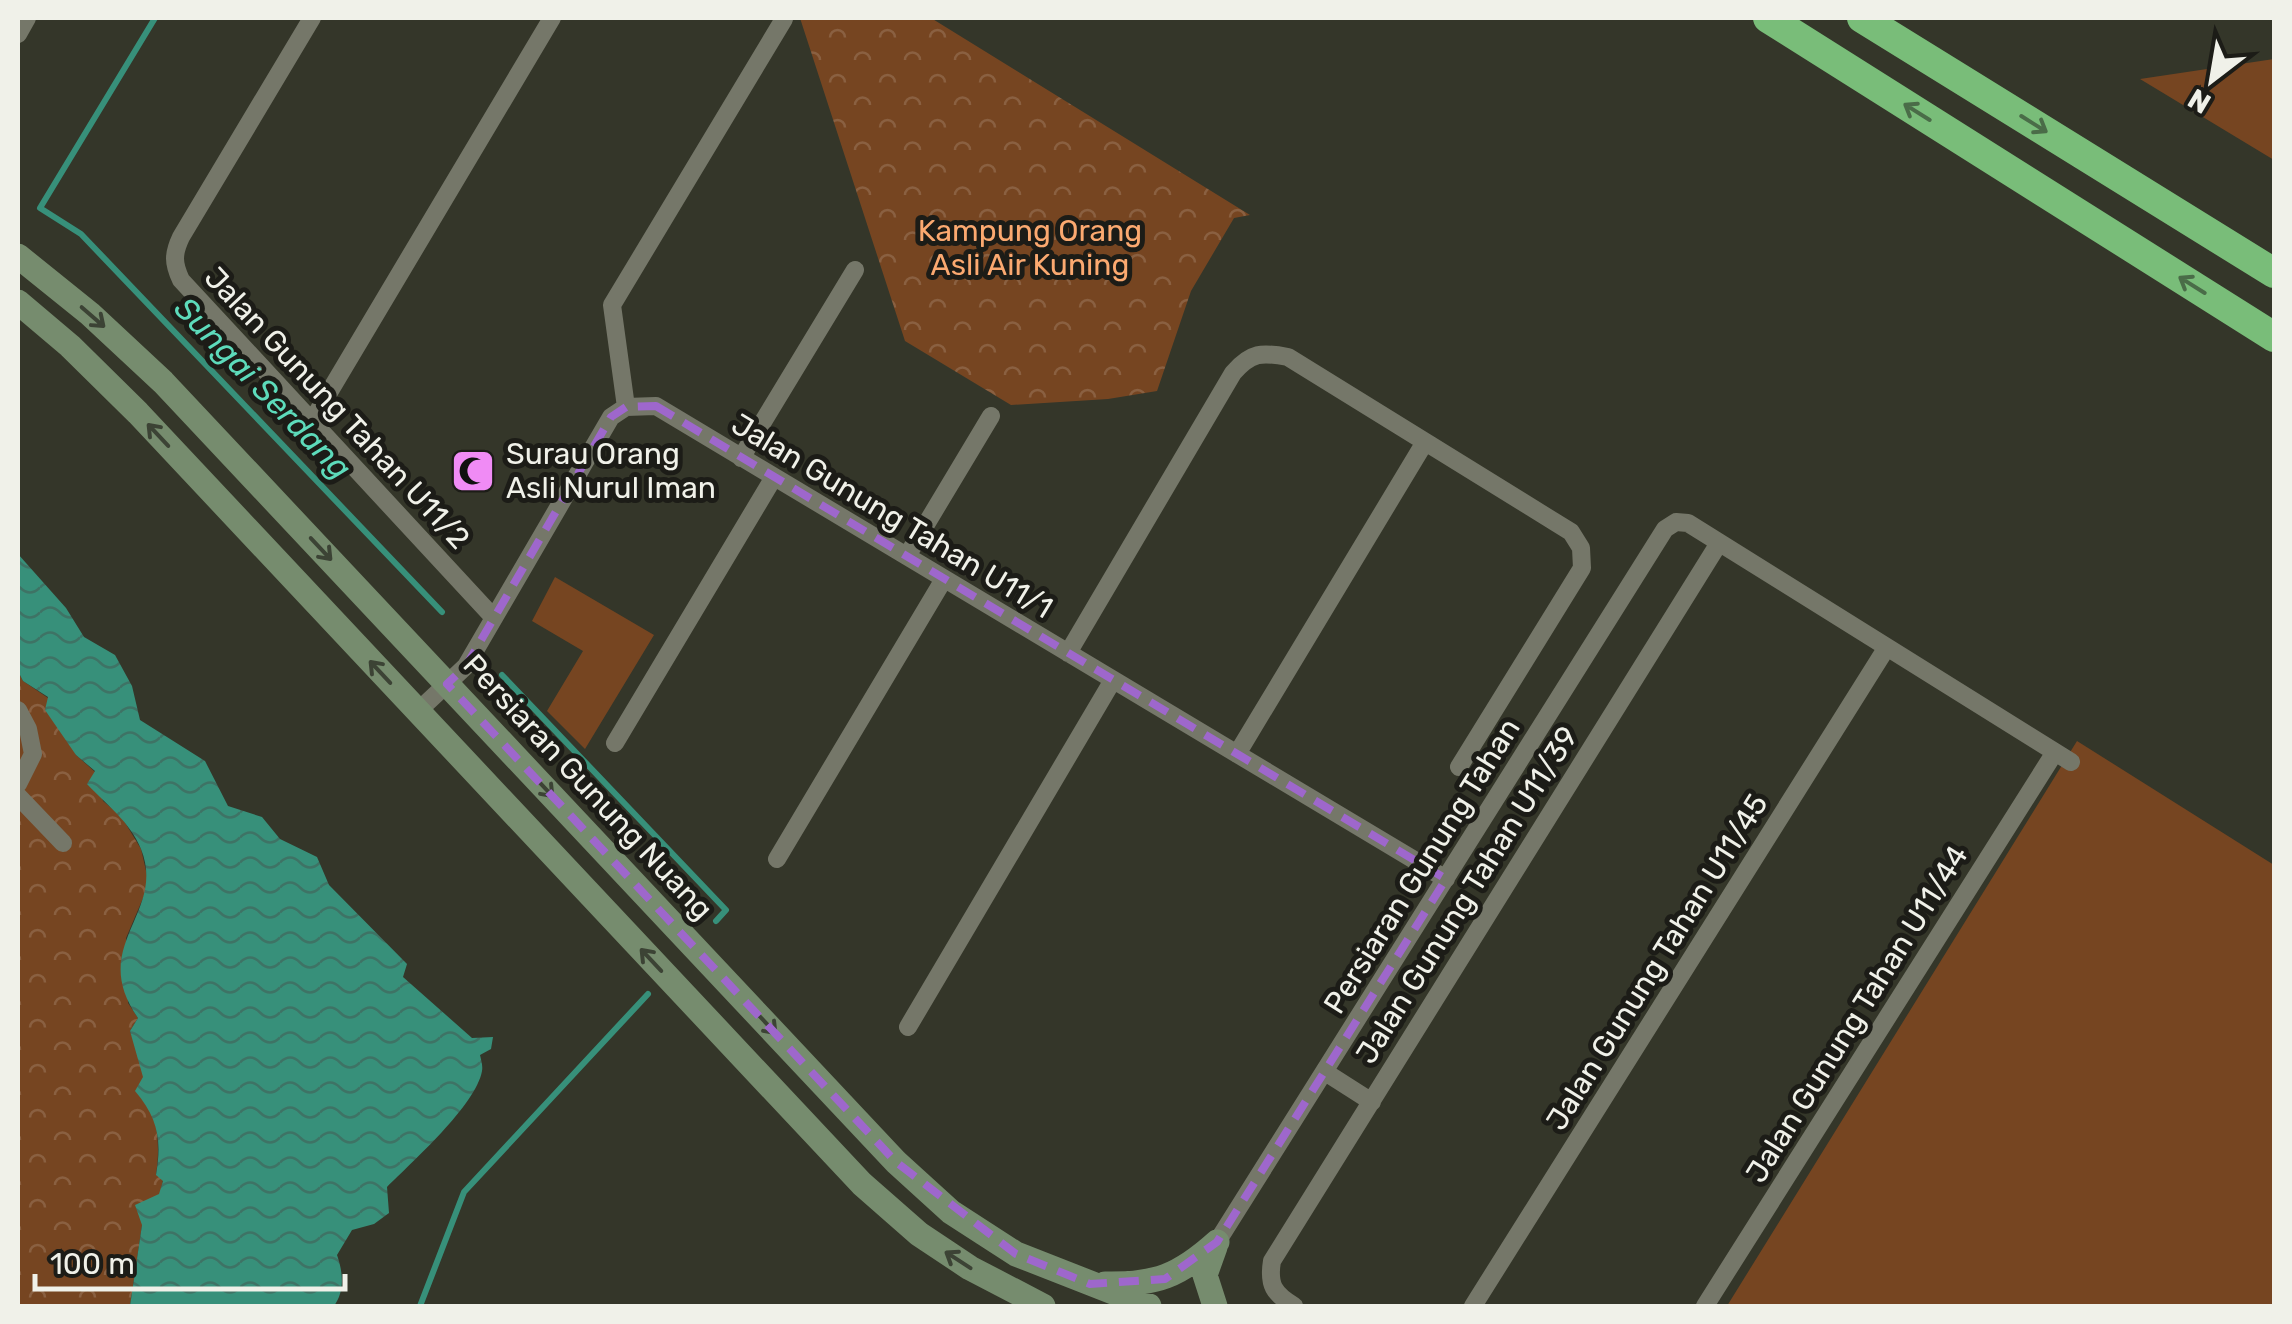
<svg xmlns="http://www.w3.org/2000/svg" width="2292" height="1324" font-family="Rubik,sans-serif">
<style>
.green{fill:#764521}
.forest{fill:url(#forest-crowns)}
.water{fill:url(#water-waves)}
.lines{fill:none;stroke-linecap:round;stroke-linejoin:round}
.stream{stroke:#37907a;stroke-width:6}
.street{stroke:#757769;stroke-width:18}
.secondary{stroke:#768c6e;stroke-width:25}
.highway{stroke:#79bd79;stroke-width:30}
.oneway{stroke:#4a6c48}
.oneway2{stroke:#3c4335}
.marked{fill:none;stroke:#9e67cc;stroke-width:8;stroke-dasharray:20 12;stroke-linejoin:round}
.labels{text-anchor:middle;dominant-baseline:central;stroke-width:10;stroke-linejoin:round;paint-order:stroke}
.park-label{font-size:30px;fill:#fba970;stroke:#1c1c17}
.street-label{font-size:30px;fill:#f0f1e9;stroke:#1c1c17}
.poi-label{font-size:30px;fill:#f0f1e9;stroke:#1c1c17;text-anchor:start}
.water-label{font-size:32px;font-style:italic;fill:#5ddbbb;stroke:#1c1c17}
</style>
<defs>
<pattern id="forest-crowns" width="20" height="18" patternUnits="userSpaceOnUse" patternTransform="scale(2.5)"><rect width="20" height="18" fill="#764521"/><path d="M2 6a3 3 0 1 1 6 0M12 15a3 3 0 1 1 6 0" fill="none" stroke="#8a6041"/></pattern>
<pattern id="water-waves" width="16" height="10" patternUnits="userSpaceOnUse" patternTransform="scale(2.5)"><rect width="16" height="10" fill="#37907a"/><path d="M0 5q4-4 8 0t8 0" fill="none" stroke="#3e7365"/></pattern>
</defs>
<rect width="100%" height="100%" fill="#343629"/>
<!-- green -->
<path class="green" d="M2274 59V160L2140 79Z
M555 577 654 635 585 749 547 711 583 651 532 621Z
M2077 741 2274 865V1306H1727Z"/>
<!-- forest -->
<path class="forest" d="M800 18H931L1250 215 1234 218 1191 291 1157 391 1108 399 1011 405 905 341Z
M18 671 23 681 48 698 76 755 95 772 103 801 121 816 141 849 149 884 126 938 128 1003 138 1018 130 1031C146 1074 164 1128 156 1174L163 1180 160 1194 142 1225 130 1306H18Z"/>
<!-- water -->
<path class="water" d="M18 554 66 608 84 637 115 655 132 686 140 720 205 761 228 806 262 817 280 839 317 857 329 885 407 964 403 977 472 1038 493 1037 491 1049 480 1055C481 1060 483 1065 482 1071 476 1105 412 1162 387 1187L389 1213 374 1224 352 1230 337 1255C343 1272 345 1291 334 1306H130L142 1225 135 1205 159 1194 163 1181 156 1175C162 1140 158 1118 135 1091L143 1077 130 1031 138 1018C87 945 167 914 141 849 130 822 107 805 87 784L95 771 76 755 45 710 48 697 23 681 18 671Z"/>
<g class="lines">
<!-- stream -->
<path class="stream" d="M155 18 40 208 81 234 442 612
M502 675 726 910 716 921
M420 1306 464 1192 648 994"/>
<!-- street -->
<path class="street" d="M312 18 181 237C173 254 173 263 181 280L494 618
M18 34 27 18
M626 407 612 305 784 19
M312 421 552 18
M741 458 855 270
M907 556 991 416
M1068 653 1233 373C1251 352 1262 352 1288 357L1571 532 1581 548 1582 568 1459 767
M18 710 28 729 33 754 18 784
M417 712 466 666 611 417 626 407 656 406 1446 879
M615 743 774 477
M1237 754 1425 442
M18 796 63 843
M777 859 944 579
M908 1027 1113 680
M1325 1072 1372 1102
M1217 1242 1665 529 1676 522 1688 523 2071 762
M1294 1306C1274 1294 1268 1285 1272 1261L1719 543
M1473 1306 1887 647
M1705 1306 2055 752"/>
<!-- secondary -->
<path class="secondary" d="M18 256 90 314 163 382 896 1162 951 1212 1016 1254 1149 1306
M18 302 70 346 138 413 862 1184 919 1234 970 1268 1043 1306
M1105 1284C1156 1285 1179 1276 1217 1242
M1215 1306 1205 1275 1215 1247"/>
<!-- highway -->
<path class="highway" d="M1768 18 2274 337
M1862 18 2274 273"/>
</g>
<!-- one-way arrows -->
<defs><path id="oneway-shaft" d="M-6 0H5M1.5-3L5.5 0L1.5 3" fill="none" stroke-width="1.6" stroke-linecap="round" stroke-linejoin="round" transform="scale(2.5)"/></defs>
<g class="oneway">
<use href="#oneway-shaft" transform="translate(1917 112) rotate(-148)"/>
<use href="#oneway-shaft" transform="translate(2034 124) rotate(32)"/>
<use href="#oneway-shaft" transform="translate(2192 285) rotate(-148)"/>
</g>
<g class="oneway2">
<use href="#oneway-shaft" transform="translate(93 317) rotate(41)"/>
<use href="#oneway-shaft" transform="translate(158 435) rotate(-133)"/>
<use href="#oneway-shaft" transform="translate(321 549) rotate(47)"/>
<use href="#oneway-shaft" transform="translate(380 672) rotate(-133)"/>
<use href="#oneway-shaft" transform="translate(543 786) rotate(47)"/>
<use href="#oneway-shaft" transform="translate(651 960) rotate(-133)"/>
<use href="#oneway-shaft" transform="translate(766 1023) rotate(47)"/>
<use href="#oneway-shaft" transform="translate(958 1260) rotate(-147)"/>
</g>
<!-- marked area -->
<path class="marked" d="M656 406 1446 879 1217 1242 1165 1279 1090 1284 1016 1254 896 1162 447 684 466 666 611 417 626 407Z"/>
<!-- icons -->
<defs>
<g id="mosque-square" transform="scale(2.25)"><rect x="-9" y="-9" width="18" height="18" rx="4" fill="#f08bf5" stroke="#1c1c17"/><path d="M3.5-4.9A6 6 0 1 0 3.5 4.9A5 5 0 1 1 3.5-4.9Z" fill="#111"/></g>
</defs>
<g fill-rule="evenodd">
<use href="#mosque-square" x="473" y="471"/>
</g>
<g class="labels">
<!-- park labels -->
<g class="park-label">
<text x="1030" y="231">Kampung Orang<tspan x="1030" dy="34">Asli Air Kuning</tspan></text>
</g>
<!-- street labels -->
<g class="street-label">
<text transform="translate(337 408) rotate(47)">Jalan Gunung Tahan U11/2</text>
<text transform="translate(892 516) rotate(31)">Jalan Gunung Tahan U11/1</text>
<text transform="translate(588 787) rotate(47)">Persiaran Gunung Nuang</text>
<text transform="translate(1422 866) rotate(-58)">Persiaran Gunung Tahan</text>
<text transform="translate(1467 895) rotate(-58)">Jalan Gunung Tahan U11/39</text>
<text transform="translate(1657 962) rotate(-58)">Jalan Gunung Tahan U11/45</text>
<text transform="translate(1857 1014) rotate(-58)">Jalan Gunung Tahan U11/44</text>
</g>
<!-- poi labels -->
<g class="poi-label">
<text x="506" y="454">Surau Orang<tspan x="506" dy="34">Asli Nurul Iman</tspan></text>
</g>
<!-- water labels -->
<g class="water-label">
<text transform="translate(263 388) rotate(46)">Sungai Serdang</text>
</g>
</g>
<!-- border -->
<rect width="2292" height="1324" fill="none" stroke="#f0f1e9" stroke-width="40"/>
<!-- north arrow -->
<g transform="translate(2212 80) rotate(211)" stroke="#1c1c17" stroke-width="8" paint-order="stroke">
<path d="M0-8L18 38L0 25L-18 38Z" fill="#f0f1e9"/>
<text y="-15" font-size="28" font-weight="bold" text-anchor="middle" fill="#f0f1e9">N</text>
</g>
<!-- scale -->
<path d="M35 1274v15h310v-15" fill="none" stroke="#f0f1e9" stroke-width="5"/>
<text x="50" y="1274" font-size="30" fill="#f0f1e9" stroke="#1c1c17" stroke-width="8" paint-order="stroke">100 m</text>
</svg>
